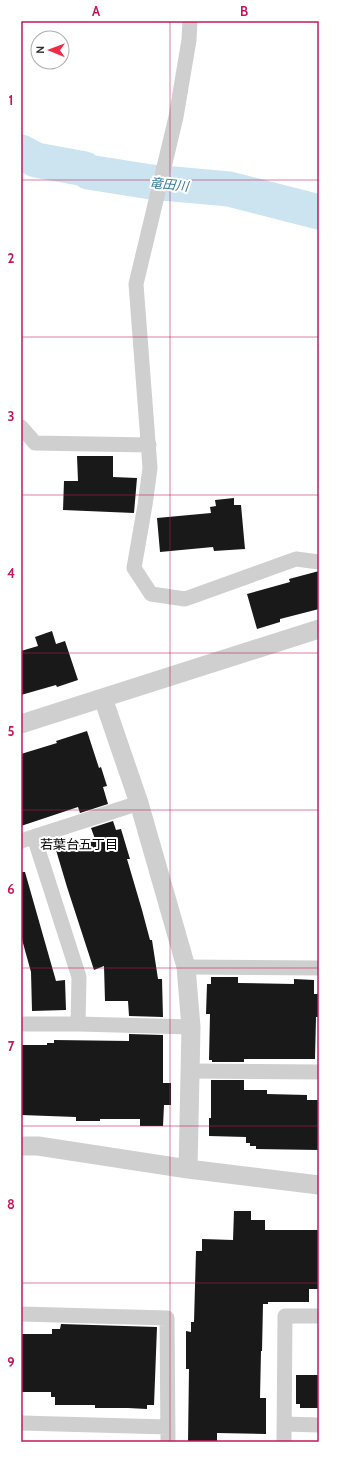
<svg xmlns="http://www.w3.org/2000/svg" width="340" height="1463" font-family="Cabin,'Noto Sans JP',sans-serif">
<style>
.lines{fill:none;stroke-linecap:round;stroke-linejoin:round}
.river{stroke:#cbe4f0;stroke-width:35}
.building{fill:#191919}
.minor{stroke:#cfcfcf;stroke-width:15}
.tertiary{stroke:#cfcfcf;stroke-width:19}
.grid{fill:none;stroke:#c2185b;stroke-width:1;stroke-opacity:0.55}
.labels{text-anchor:middle;dominant-baseline:central;stroke-width:4;stroke-linejoin:round;paint-order:stroke}
.water-label{font-size:13px;font-style:italic;fill:#387c9c;stroke:#fff}
.neighbourhood-label{font-size:13px;fill:#000;stroke:#fff}
.neatline{fill:none;stroke:#c2185b;stroke-width:1.5}
.grid-label{font-size:13px;text-anchor:middle;font-weight:bold;fill:#c2185b}
</style>
<rect width="100%" height="100%" fill="#fff"/>
<g class="lines">
<!-- river -->
<path class="river" d="M21 152 36 160 85 169 88 172 151 182 229 189 319 212"/>
</g>
<!-- building -->
<path class="building" d="M77 456H113V477L137 478 134 513 63 510 64 481H78Z
M234 498V505H241L245 549 214 551 213 547 160 552 157 518 211 513 210 507 216 506 215 500Z
M319 571V609L280 619V622L257 629 247 594 290 582 289 579Z
M52 631 56 644 65 641 78 680 57 687 56 685 21 695V651L38 646 35 637Z
M87 731 99 768 101 767 107 786 103 787 108 804 80 813 78 807 21 826V754L57 743 56 741Z
M113 821 116 830 121 829 130 859H127L142 910 150 940H152L158 979H162L163 1017 129 1016 128 1001H105L104 966 94 970 67 887 56 850 95 839 91 828Z
M21 872H25L56 981 65 980 66 1010 32 1011 31 972 21 936Z
M211 977H238V983L294 984V979L314 980V994H319V1017H316L315 1059H244V1062H212V1060H209L210 1014H206L207 984H211Z
M129 1034 163 1035V1083H171V1105H164L163 1126H140V1119H100V1121H76V1117L21 1115V1045H47V1043H54V1040L129 1041Z
M211 1080H244V1090H267V1094L307 1095V1100H319V1150L256 1149V1146H250V1143H246V1137L209 1136V1118H211Z
M234 1211H251V1220H265V1230H319V1289H309V1302H268V1304H263L262 1351H261L260 1398H266V1434L217 1433V1442H188L189 1369H186V1331L191 1332V1322H194L196 1251H202V1239L233 1240Z
M61 1324 157 1327 154 1405H147V1409L128 1408H95V1405H55V1397H51V1392H21V1334H52V1329H60Z
M296 1375H319V1408H300V1404H296Z"/>
<g class="lines">
<!-- minor -->
<path class="minor" d="M190 21 189 40 176 117 136 284 150 468 145 505 134 568 151 594 185 599 296 559 319 562
M21 427 35 443 149 445
M34 837 79 977 78 1024
M21 841 139 803
M186 967 319 968
M21 1024H78L191 1027
M190 1071 319 1072
M21 1314 167 1318 168 1442
M21 1423 168 1427
M284 1424 319 1425
M284 1442 285 1316H319"/>
<!-- tertiary -->
<path class="tertiary" d="M103 698 139 803 186 967 191 1027 188 1169
M21 724 319 629
M21 1146H38L188 1169 319 1185"/>
</g>
<!-- grid -->
<path class="grid" d="M170 21V1442M21 180H319M21 337H319M21 495H319M21 653H319M21 810H319M21 968H319M21 1126H319M21 1283H319"/>
<g class="labels">
<!-- water labels -->
<g class="water-label">
<text transform="translate(169 184) rotate(6)">竜田川</text>
</g>
<!-- neighbourhood labels -->
<g class="neighbourhood-label">
<text x="79" y="844">若葉台五丁目</text>
</g>
</g>
<!-- border -->
<rect width="340" height="1463" fill="none" stroke="#ffffff" stroke-width="44"/>
<!-- north arrow -->
<g transform="translate(50 50) rotate(271)"><circle r="19" fill="#ffffff" stroke="#adadad"/>
<path d="M0-3L7 15L0 10L-7 15Z" fill="#f32a46"/>
<text y="-6" font-size="11" font-weight="bold" text-anchor="middle" fill="#323232">N</text>
</g>
<rect x="22" y="22" width="296" height="1419" class="neatline"/>
<g class="grid-label">
<text x="96" y="16">A</text>
<text x="244" y="16">B</text>
<text x="11" y="105">1</text>
<text x="11" y="263">2</text>
<text x="11" y="421">3</text>
<text x="11" y="578">4</text>
<text x="11" y="736">5</text>
<text x="11" y="894">6</text>
<text x="11" y="1051">7</text>
<text x="11" y="1209">8</text>
<text x="11" y="1367">9</text>
</g>
</svg>
